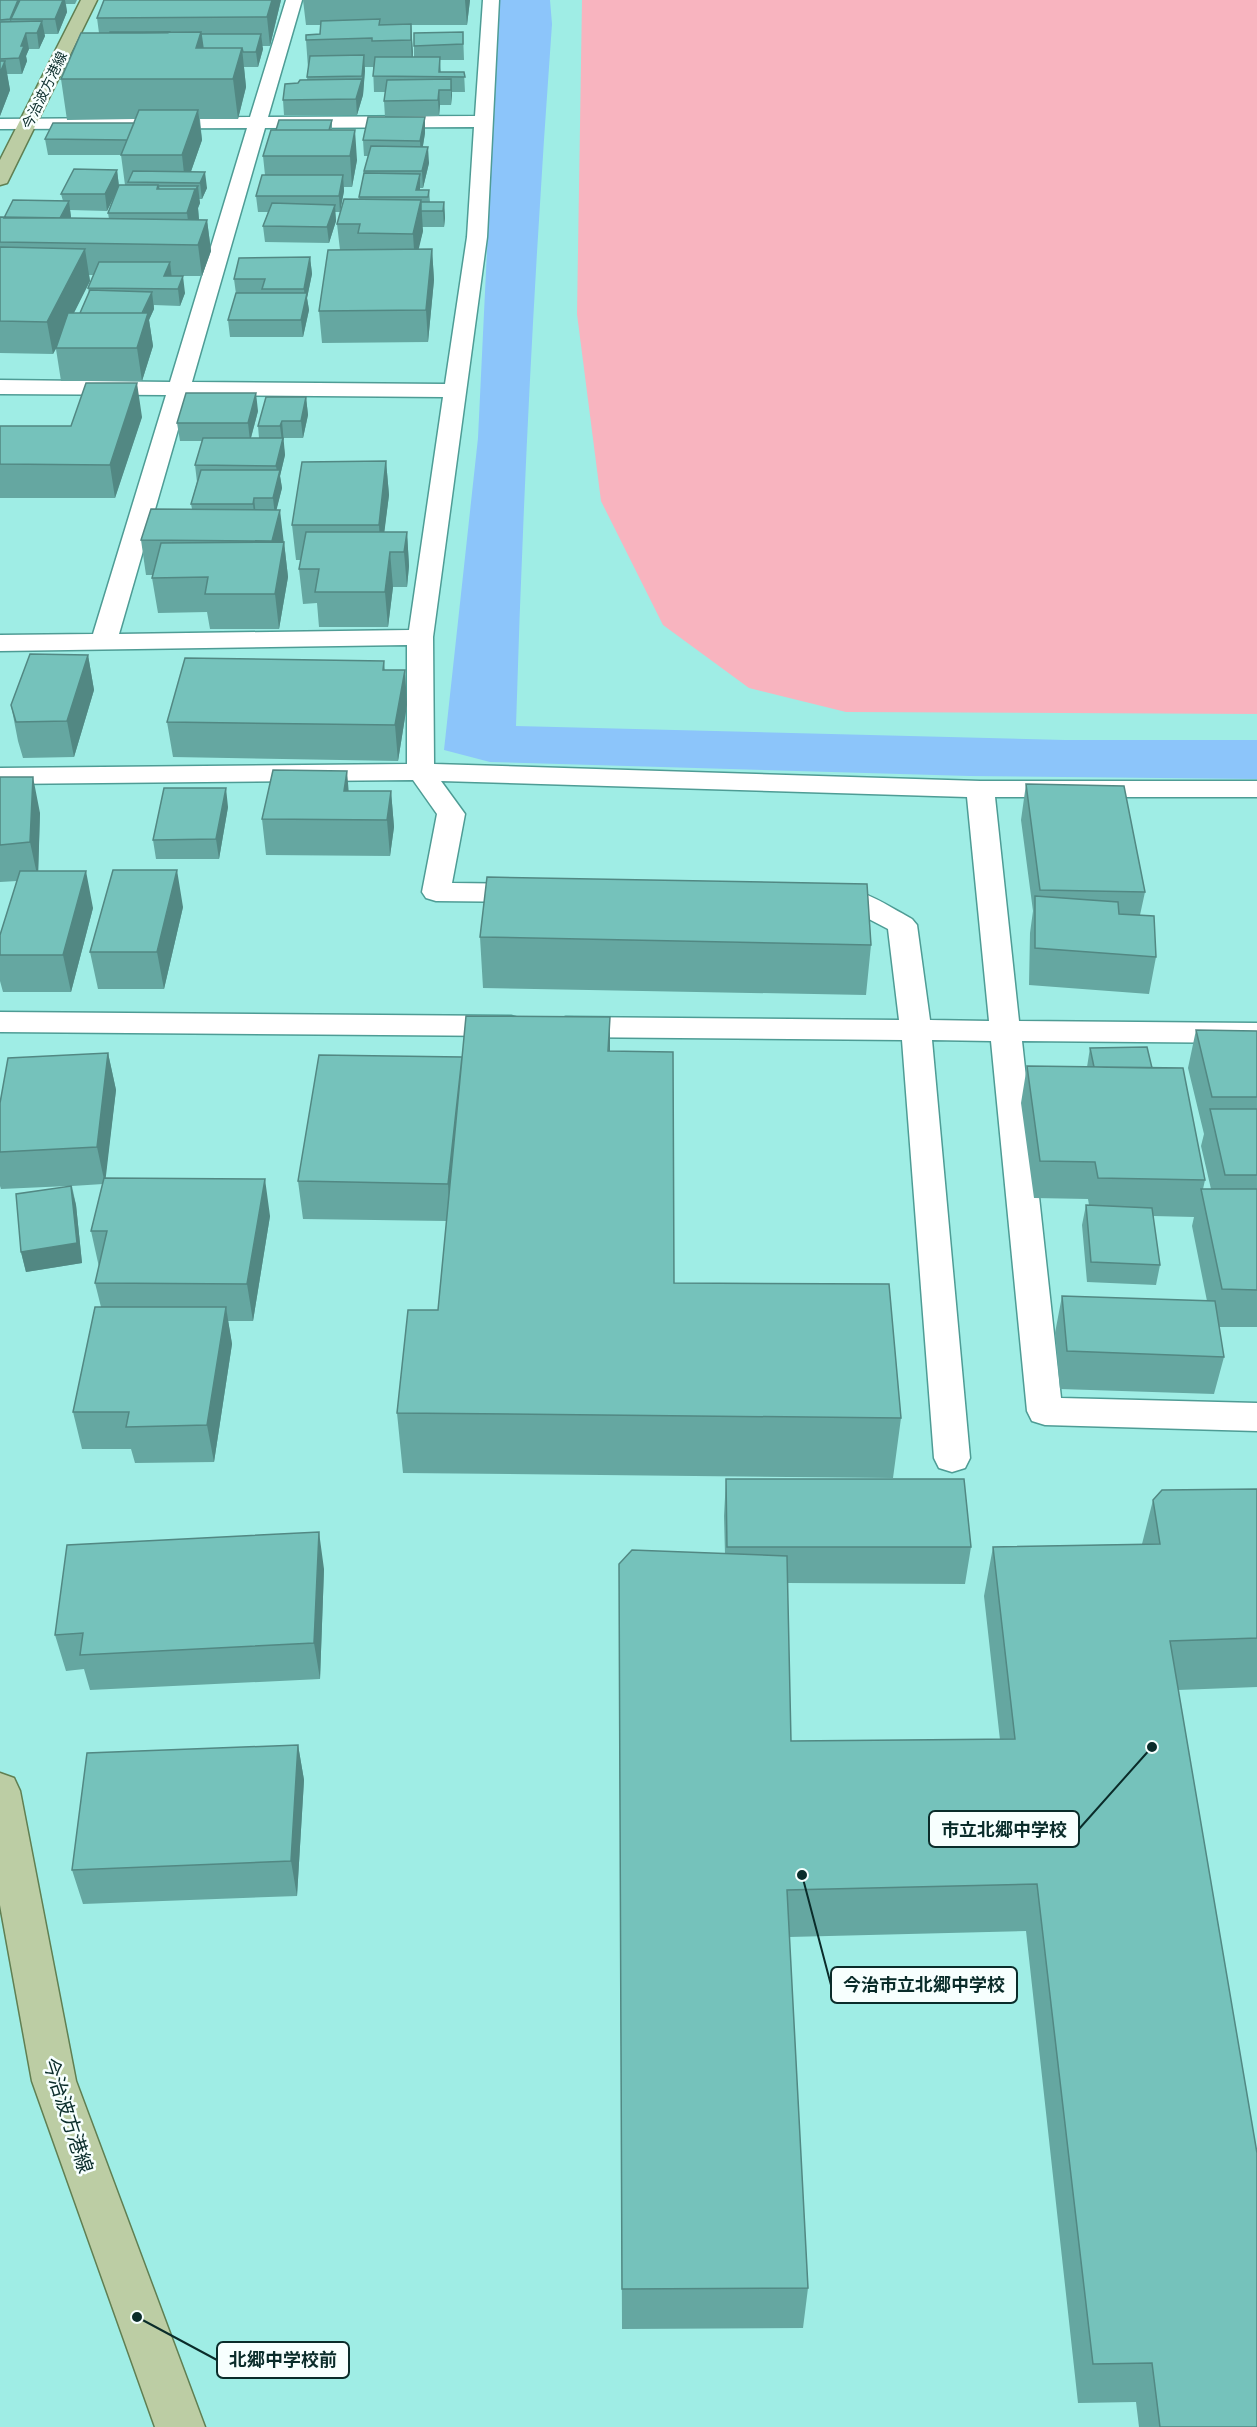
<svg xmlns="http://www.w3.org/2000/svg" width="1257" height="2427" font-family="'Golos Text','Noto Sans JP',sans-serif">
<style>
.green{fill:#f8b4bf}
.water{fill:#8cc5fa}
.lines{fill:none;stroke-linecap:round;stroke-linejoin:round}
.minor-casing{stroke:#4e9c95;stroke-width:3}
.primary-casing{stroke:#607f52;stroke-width:3}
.minor{fill:#fff;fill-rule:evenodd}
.primary{fill:#bccda4;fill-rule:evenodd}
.wall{fill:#65a7a1;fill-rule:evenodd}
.shaded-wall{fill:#528883}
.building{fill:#75c2bb;stroke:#528883;stroke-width:1.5}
.labels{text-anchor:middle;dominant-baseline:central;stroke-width:5;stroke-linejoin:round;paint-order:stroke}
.far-street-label{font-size:14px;fill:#0a2c2a;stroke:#f7fffe}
.near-street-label{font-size:20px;fill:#0a2c2a;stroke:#f7fffe}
.leader{fill:none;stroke:#0a2c2a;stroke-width:2}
.callout-dot{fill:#0a2c2a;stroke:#f7fffe;stroke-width:2}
.callout{fill:#f7fffe;stroke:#0a2c2a;stroke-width:2}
.callout-label{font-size:18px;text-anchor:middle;font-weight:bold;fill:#0a2c2a}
</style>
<rect width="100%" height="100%" fill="#9fede5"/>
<!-- green -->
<path class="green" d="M582 0H1257V714L846 712 749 688 663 625 601 501 577 314Z"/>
<!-- water -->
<path class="water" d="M499 0H550L552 24C535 258 523 492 516 726L1065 740H1257V779L969 776 490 762 444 750 478 438Z"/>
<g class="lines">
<!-- minor casing -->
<g class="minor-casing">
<path id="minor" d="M286 0H302L268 117 475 116 483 0H499L487 237 433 637 434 764 980 781H1257V797H995L1019 1021 1257 1023V1043L1022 1041 1061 1398 1257 1403V1431L1045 1425 1032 1421 1027 1411 991 1041 932 1040 970 1458 965 1468 952 1472 939 1468 934 1458 902 1040 566 1037 555 1034 551 1027 555 1020 566 1017 899 1020 888 929 842 905 816 902 812 896 816 890C852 880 881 902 912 919L917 925 930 1020 989 1021 967 797 441 781 465 814 452 883 531 884 541 887 545 893 541 899 531 902 436 901 426 898 422 892 437 814 413 780 0 784V768L407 764V645L0 651V635L93 634 166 395 0 394V380L170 382 247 128 0 129V119L250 117ZM474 127 467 237 445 384 192 382 265 128ZM188 395 443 397 409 630 119 634Z
M0 1012 511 1016 522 1019 526 1026 522 1033 511 1036 0 1032Z"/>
</g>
<!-- primary casing -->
<g class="primary-casing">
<path id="primary" d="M81 0H97L9 179 7 183 0 185V160Z
M0 1773 14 1778 20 1791 76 2081 205 2427H155L32 2081 0 1905Z"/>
</g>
<!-- minor -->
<use href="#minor" class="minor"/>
<!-- primary -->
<use href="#primary" class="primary"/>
</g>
<!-- wall -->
<path class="wall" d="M0 0H77L75 4H66L67 12 58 34H44L45 36 39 49H29L26 56 27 61 22 74H7L10 90 0 116Z
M104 0H281L270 46H262L263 49 258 67H244L246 87 238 119H200L202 140 191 171 207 188 202 199H199L200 203 198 208 199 220H207L211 251 202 276H171L185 293 180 306 154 305V309L149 320 153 346 142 381H61L56 349 53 354 0 353V217L4 218 63 201 61 194 117 170 119 186 125 185 121 155H48L45 139 134 123 135 119 67 120 61 79 99 33 97 18ZM117 191 108 213 109 219 71 218 70 210 107 211ZM89 275H94L88 288 89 293 80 313H74L90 281Z
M303 0H470L467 25H411L413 57H414V46L463 32 464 60H440L441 72H464L465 92H452L451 105H440L439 116 385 117 384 101 385 92H374L373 67H365L363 95 357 115H284L283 100 298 83 307 80 308 68 306 40 320 34V25H306Z
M425 117V133L423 146 429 163 423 188H420V190H429L430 202H444L445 218 444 227H422L423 231 418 249H432L434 280 428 342 322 343 319 311 340 250 337 224 359 199 364 171 368 156H364L363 140Z
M332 120V130L357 160 352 187H344V191L340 212H335L336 221 329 243 265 242 263 226 268 212H258L256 196 265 175 263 156 276 130Z
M310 257 312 274 307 298 309 310 303 337H230L228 320 236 294 234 279Z
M306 397 308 415 303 438H284L283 441 285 455 280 476 282 488 276 510 283 542H284L288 577 279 629H210L207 612 158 613 152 578 153 575H146L141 540 192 509 191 504 197 482 195 465 202 441H180L177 423 258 411 251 438H259L258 426Z
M142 417 115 498H0V426H71Z
M386 461 389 495 384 532H407L409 566 407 587H393L388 627H319L317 603 303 604 299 569 301 560H296L292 525Z
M88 655 94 690 74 757 23 758 18 741 11 705Z
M384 661 385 670 407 705 398 761 173 757 167 722Z
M0 777 40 813 38 871 93 908 71 992H3L0 981V935L17 881 0 882Z
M1026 784 1145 892 1140 915 1156 957 1149 994 1029 985 1030 933 1033 911 1021 820Z
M349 791H391L394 827 390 856 266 855 262 819Z
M228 807 219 859H156L153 840Z
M183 907 164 989H98L90 952Z
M480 937 871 945 866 995 483 988Z
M1196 1030 1257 1031V1327H1219L1224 1357 1214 1394 1060 1389 1055 1333 1062 1296 1207 1301 1192 1226 1194 1217 1153 1216 1160 1265 1156 1285 1087 1282 1082 1225 1086 1205H1089L1088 1199 1034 1198 1021 1103 1027 1066 1087 1067 1090 1048 1152 1068 1205 1180 1203 1189H1211L1201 1146 1204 1134 1188 1068Z
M610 1051 674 1283 901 1418 893 1478 403 1473 397 1413 438 1310 447 1221 303 1219 298 1181 462 1057Z
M108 1053 116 1090 105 1178 270 1216 253 1321H228L232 1344 214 1462 135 1463 131 1449H82L73 1412 101 1307 95 1283 99 1267 91 1231 103 1184 72 1186 76 1205 82 1263 26 1272 21 1252 68 1186 1 1189 0 1186V1103Z
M726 1479 971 1547 965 1584 787 1583 791 1741 1000 1740 984 1596 993 1547 1142 1544 1153 1500 1257 1489V1687L1178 1690 1257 2427H1139L1136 2402 1078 2403 1026 1931 789 1937 808 2288 803 2328 622 2329 619 1564 725 1554 724 1516Z
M324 1569 320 1679 90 1690 84 1669 66 1671 55 1635Z
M298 1745 304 1780 297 1896 83 1904 72 1870Z"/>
<!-- shaded-wall -->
<path class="shaded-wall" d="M18 0H20L11 19 13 32V34L10 19Z
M63 0H65L67 12 58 34 55 19Z
M272 0H281L270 46 267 17Z
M465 0H470L467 25Z
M42 21 45 36 39 49 37 33Z
M411 24 413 52 412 69 411 40Z
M201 32 206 72 196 48Z
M26 33 29 49 26 56 27 61 22 74 19 58 21 46Z
M261 34 263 49 258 67 256 52Z
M242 48 246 87 238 119 233 79Z
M364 55 365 71 363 95 357 115 356 99 362 80Z
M5 61 10 90 0 116V73Z
M451 79 452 95 451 105Z
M439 90 440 105 439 116 438 100Z
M198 110 202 140 187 183H185L182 155Z
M425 117V133L421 157 420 141Z
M355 130 357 160 352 187 350 156Z
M428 147 429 163 423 188 422 171Z
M117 170 119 187 107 211 105 194Z
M205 172 207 188 202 199 200 183Z
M420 174V190H416Z
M343 175 344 191 340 212 339 196Z
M198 186 200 203 198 208 199 220 191 244 187 213 195 189Z
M421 200 423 231 415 265 413 234Z
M69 201 71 217 59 243 56 227Z
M444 202 445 218 444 227 443 211Z
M335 205 336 221 329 243 327 227Z
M207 220 211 251 202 276 198 245Z
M85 249 90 281 53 354 47 322Z
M432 249 434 280 428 342 426 310Z
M310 257 312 274 307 298 309 310 303 337 301 320 305 301 304 289Z
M170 262 172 279 164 276Z
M183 276 185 293 180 306 178 289Z
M152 292 154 309 149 320 153 346 142 381 137 348 141 317Z
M137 383 142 417 115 498 110 465Z
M256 393 258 411 250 441 248 423Z
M306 397 308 415 303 438 301 421Z
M282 421 285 455 280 476 282 488 275 516 273 498 278 478 276 466 282 442 280 426Z
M386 461 389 495 381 559 379 525Z
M254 498 256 516 255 522 253 504Z
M280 510 284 544 276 576 272 541Z
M407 532 409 566 407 587 404 552Z
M284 542 288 577 279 629 275 594Z
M390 552 393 587 388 627 385 592Z
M88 655 94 690 74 757 67 721Z
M405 670 407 705 398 761 395 725Z
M347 771 350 807 344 791Z
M33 777 40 813 38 879 30 842Z
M226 788 228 807 219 859 216 839Z
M391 791 394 827 390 856 387 820Z
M177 870 183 907 164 989 157 952Z
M86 871 93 908 71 992 63 955Z
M610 1017V1077L608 1051Z
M108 1053 116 1090 105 1184 97 1147Z
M462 1057 451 1221 448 1184Z
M265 1179 270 1216 253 1321 247 1284Z
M71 1186 76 1205 82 1263 26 1272 21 1252Z
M226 1307 232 1344 214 1462 207 1425Z
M319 1532 324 1569 320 1679 314 1643Z
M298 1745 304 1780 297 1896 291 1861Z"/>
<!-- building -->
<path class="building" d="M0 0H18L10 19 0 20Z
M20 0H63L55 19H11Z
M104 0H272L267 17 97 18Z
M380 19 379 25 411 24V40L372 41V38L306 40V35L320 34 321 21Z
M42 21 37 33H26L21 46H24L19 58 0 59V22Z
M110 32H169L168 33H110Z
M201 32 196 48H242L233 79H61L81 33Z
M463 32V44L414 46V33Z
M201 34H261L256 52H243L242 48H203Z
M364 55 362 76 307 77 310 56Z
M375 57H440L439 72H464L465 77 373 76Z
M0 61H5L0 73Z
M362 79 356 99 283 100 285 84 298 83 300 80Z
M451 79V90H439L438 100 384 101 387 80Z
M139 110H198L182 155H121Z
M368 117H425L420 141 363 140Z
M279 120H332L329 130H276Z
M53 123H134L127 140 45 139Z
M271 130H355L350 156H263Z
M371 146 428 147 422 171H364Z
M74 169 117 170 105 194H61Z
M133 171 205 172 200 183 128 182Z
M364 173 420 174 416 190H429L428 197H359Z
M262 175H343L339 196H256Z
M119 185H158L157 189H195L187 213H108Z
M158 186H198L195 191V189H159Z
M344 199 421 200 413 234 358 233 360 224H337Z
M13 200 69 201 60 218H4Z
M421 202H444L443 211H421Z
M272 203 335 205 327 227 263 226Z
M0 217 207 220 198 245 0 242Z
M0 247 85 249 47 322 0 321Z
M432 249 426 310 319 311 328 250Z
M310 257 304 289H262L265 279H234L239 258Z
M99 262H170L164 276H183L178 289 88 288Z
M90 290 152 292 142 313H80Z
M236 293H307L301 320H228Z
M68 313H148L137 348H56Z
M86 383H137L110 465 0 464V426H71Z
M186 393H256L248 423H177Z
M266 397H306L301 421H282L280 426H258Z
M203 438H283L276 466 195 465Z
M386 461 379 525H292L302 462Z
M201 470H280L273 498H254L253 504H191Z
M151 509 280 510 272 541 141 540Z
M306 532H407L404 552H390L385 592H315L319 569H299Z
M284 542 275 594H205L208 577 152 578 161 543Z
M30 654 88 655 67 721 16 722 11 705Z
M185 658 384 661 383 670H405L395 725 167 722Z
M273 770 347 771 344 791H391L387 820 262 819Z
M0 777H33L30 842 0 845Z
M1026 784 1124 786 1145 892 1040 890Z
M164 788H226L216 839 153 840Z
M113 870H177L157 952H90Z
M20 871H86L63 955H0V935Z
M487 877 867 884 871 945 480 937Z
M1035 896 1118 902 1119 914 1154 916 1156 957 1035 948Z
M466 1016 610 1017 608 1051 673 1052 674 1283 889 1284 901 1418 397 1413 408 1310H438Z
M1196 1030 1257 1031V1097H1212Z
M1147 1047 1152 1068 1094 1067 1090 1048Z
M108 1053 97 1147 0 1152V1103L8 1058Z
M319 1055 462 1057 448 1184 298 1181Z
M1027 1066 1183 1068 1205 1180 1098 1178 1095 1162 1040 1161Z
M1210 1109H1257V1175H1225Z
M104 1178 265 1179 247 1284 95 1283 107 1231H91Z
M71 1186 77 1243 21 1252 16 1194Z
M1201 1189H1257V1290L1222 1289Z
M1086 1205 1152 1208 1160 1265 1091 1262Z
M1062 1296 1215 1301 1224 1357 1067 1351Z
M95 1307H226L207 1425 126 1427 129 1412H73Z
M726 1479H964L971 1547H727Z
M1257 1489V1638L1170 1641 1257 2153V2427H1160L1152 2363 1093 2364 1037 1884 787 1890 808 2288 622 2289 619 1564 632 1550 787 1556 791 1741 1015 1739 993 1547 1160 1544 1153 1500 1162 1490Z
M319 1532 314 1643 80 1655 83 1633 55 1635 67 1545Z
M298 1745 291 1861 72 1870 87 1753Z"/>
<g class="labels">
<!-- far-street labels -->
<g class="far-street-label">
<text transform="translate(44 90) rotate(-64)">今治波方港線</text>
</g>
<!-- near-street labels -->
<g class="near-street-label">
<text transform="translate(69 2115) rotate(72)">今治波方港線</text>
</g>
</g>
<!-- callouts -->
<path class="leader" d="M1152 1747L1079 1829M802 1875L831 1985M137 2317L217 2360"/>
<g class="callout-dot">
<circle cx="1152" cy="1747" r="6"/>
<circle cx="802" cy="1875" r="6"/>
<circle cx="137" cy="2317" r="6"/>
</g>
<g class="callout">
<rect x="929" y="1811" width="150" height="36" rx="6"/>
<rect x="831" y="1967" width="186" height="36" rx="6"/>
<rect x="217" y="2342" width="132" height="36" rx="6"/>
</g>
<g class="callout-label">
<text x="1004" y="1836">市立北郷中学校</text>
<text x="924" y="1991">今治市立北郷中学校</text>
<text x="283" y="2366">北郷中学校前</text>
</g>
</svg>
